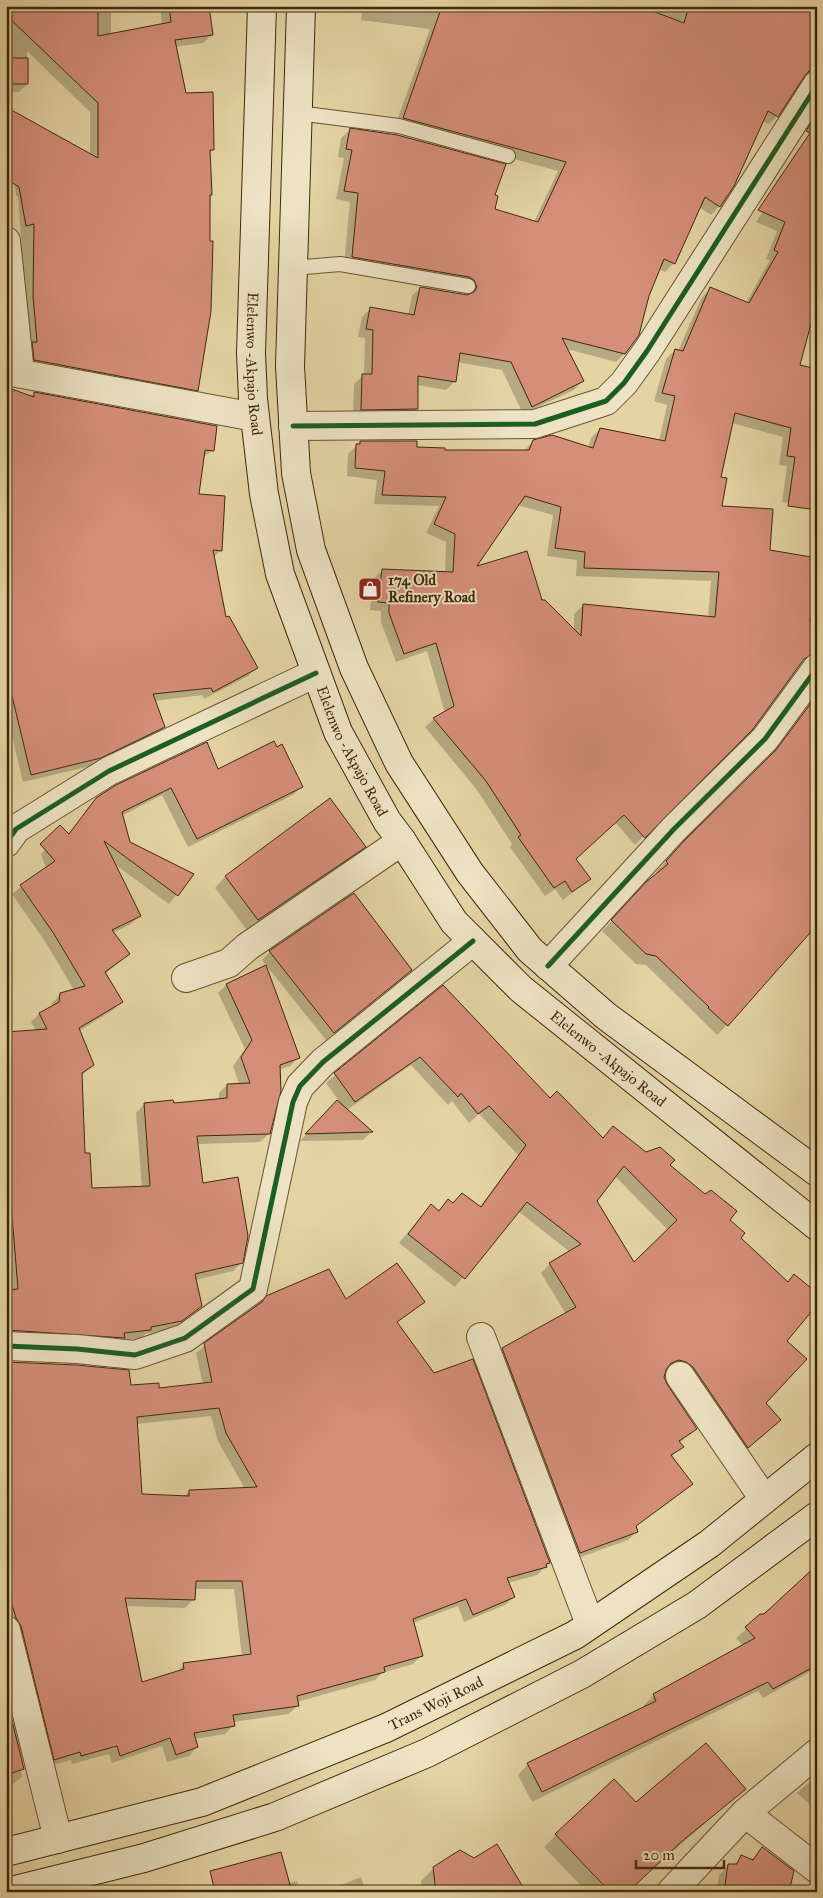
<svg xmlns="http://www.w3.org/2000/svg" width="823" height="1898" font-family="'IM FELL Great Primer',serif">
<style>
.shadow{fill:#0003;fill-rule:evenodd}
.building{fill:#d58e7a;stroke:#402809;fill-rule:evenodd}
.lines{fill:none;stroke-linecap:round;stroke-linejoin:round}
.lane-casing{stroke:#695330;stroke-width:16}
.street-casing{stroke:#695330;stroke-width:30}
.secondary-casing{stroke:#402809;stroke-width:30}
.lane{stroke:#ede3c4;stroke-width:14}
.street{stroke:#ede3c4;stroke-width:28}
.secondary{stroke:#ede3c4;stroke-width:28}
.cycleway-casing{stroke:#ede3c4;stroke-width:8}
.cycleway{stroke:#1b5e20;stroke-width:5}
.labels{text-anchor:middle;dominant-baseline:central;stroke-width:4;stroke-linejoin:round;paint-order:stroke}
.street-label{font-size:15px;fill:#402809;stroke:#ede3c4}
.poi-label{font-size:15px;font-weight:bold;fill:#402809;stroke:#ede3c4;text-anchor:start}
</style>
<rect width="100%" height="100%" fill="#e4d4a4"/>
<filter id="stains"><feTurbulence type="fractalNoise" baseFrequency=".004" numOctaves="4"/><feColorMatrix values="0 0 0 0 .2 0 0 0 0 .09 0 0 0 0 .02 0 0 0 .5 -.17"/></filter>
<radialGradient id="worn" r=".72"><stop offset=".6" stop-color="#630" stop-opacity="0"/><stop offset="1" stop-color="#630" stop-opacity=".3"/></radialGradient>
<!-- shadow -->
<path class="shadow" d="M6 6H111V35L162 25 160 6H208L212 35 203 43 175 47 185 95 213 149 209 153 211 195 197 390 188 398 27 368 29 347 18 196H16L14 177 6 188V109L90 155V112L27 51V84L19 92H6Z
M363 6H817L777 116 769 124 762 121 719 206 711 215 699 207 674 263 665 272 659 269 624 354 616 362 567 349 582 381 574 390 523 414 502 370 457 362 454 382 446 390 417 385V409L408 417 353 418 354 384 364 375 365 338 358 337 362 317 370 309 408 315 412 296 420 288 468 296V291L344 265 350 202 336 199 344 158 338 157 341 138 350 130 494 210 534 222 558 171 395 126 430 29 361 20Z
M817 131V318L809 326 798 366 817 505 782 502 787 466 779 465 783 437 732 423 720 478 721 507 752 728 635 845 615 822 575 859 589 879 563 900 555 889 545 896 510 847 512 844 477 790 425 727 434 719 445 713 427 651 396 662 381 622V611L370 610 373 579 382 571 445 573 446 542 426 533 439 506 374 504 377 480 347 476 348 454 360 442 444 451H524L533 441 588 448 591 438 600 429 659 441 667 405 654 401 666 359 675 350 678 351 702 297 711 288 746 303 770 260 766 259 777 231 756 222ZM517 505 553 515 547 556 577 560 576 576 711 581 708 618 583 605 574 614V630L541 601 474 568Z
M6 389 30 397 34 393 213 450 202 458 197 495 221 550 213 558 225 619 256 668 248 676 204 699 202 695 154 701 164 727 156 735 91 766 23 782 6 712Z
M790 733 727 1025 717 1035 646 965 636 964 602 931 658 874 656 872 675 852 766 761Z
M217 770 302 786 293 795 188 847 162 795 121 816 129 843 192 875 169 904 113 863 140 915 131 924 113 933 129 954 105 974 121 1002 113 1010 79 1031 93 1065 81 1076 84 1155 91 1189 142 1188 136 1113 144 1104 173 1105 219 1100V1093L227 1085 239 1084 233 1066 245 1049 218 993 226 985 298 1058 290 1066 279 1070 269 1134 260 1142 197 1144 201 1184 241 1263 233 1271 195 1280 201 1306 172 1329 145 1334 142 1338 121 1340H6V1033L36 1031 31 1022 39 1014 52 1007V1003L61 994 74 990 46 943 12 894 46 868 41 854 64 831 68 834 97 799Z
M330 800 364 847 354 857 247 930 215 888 225 877Z
M354 894 411 970 326 1040 262 960 270 952Z
M443 987 550 1099 602 1139 613 1127 646 1154 668 1165 728 1220 739 1238 785 1341 764 1403 770 1429 738 1456 669 1369 665 1371 663 1377 666 1385 696 1429 679 1443 682 1447 671 1457 691 1484 635 1527 637 1531 628 1540 570 1561 494 1358 503 1349 566 1314 541 1273 550 1264 570 1252 518 1211 455 1287 399 1243 431 1205 438 1211 448 1201 452 1204 479 1208 518 1155 479 1114 469 1123 452 1101 448 1105 411 1065 347 1110 371 1132 363 1140 300 1141 339 1101 326 1083ZM615 1176 668 1230 634 1264 595 1201Z
M267 1297 423 1302 396 1323 549 1563 537 1575 508 1583 514 1597 505 1605 464 1622 458 1606 413 1623 422 1655 413 1664 382 1673 375 1680 297 1702V1706L289 1714 233 1722V1726L225 1734 194 1739 197 1747 189 1756 167 1762 162 1746 112 1763 109 1754 72 1764 71 1760 46 1767 6 1626V1363L130 1386 158 1389 203 1385 196 1353ZM211 1416 218 1441 245 1489 189 1491 184 1497 141 1495 136 1424ZM194 1589H234L242 1657 184 1664 176 1673 141 1684 126 1606 185 1608 194 1599Z
M817 1567V1667L813 1670 763 1698 758 1691 532 1802 518 1775 528 1764 645 1708 644 1705 654 1695 743 1646 736 1638Z
M6 1701 23 1769 21 1771 22 1777 6 1789Z
M817 1775V1811L797 1793Z
M745 1788 627 1892H587L544 1847 556 1835 636 1804Z
M762 1849 788 1892H716L719 1875 729 1865H733L742 1857 751 1860Z
M434 1868 525 1892H422L421 1881Z
M361 1877 366 1892H325Z
M297 1881 300 1892H228L288 1883Z"/>
<!-- building -->
<path class="building" d="M6 6H98V36L171 22 169 6H209L213 35 175 40 186 93 213 92 214 150H210L212 195H210V241H213L211 311 198 391 34 360 32 342H37L33 296 34 224 26 226 19 187 6 179V107L98 158V103L6 15Z
M442 6H639L684 23 689 6H817V70L809 71 804 77 778 117 768 111 734 186 720 207 705 197 675 264 664 259 649 296 639 335 625 354 562 338 584 381 532 407 511 362 460 353 456 382 418 376V409L361 410 362 374H372L373 330 366 329 370 307 414 315 420 287 467 295 474 292 477 287 474 280 469 277 352 257 358 193 344 191 352 150 346 149 350 128 397 135 506 164 495 195 498 196 495 209 538 222 566 162 403 118Z
M6 58H28V84H6Z
M817 114V317L813 316 800 365 817 369V510L788 506 795 457 787 456 791 428 735 413 721 477 727 478 722 506 773 509 770 550 817 558V585L810 622 817 624V653L804 659 753 729 645 838 624 815 576 859 591 879 572 892 565 881 554 888 518 837 521 835 486 781 433 718 454 706 436 643 404 654 389 613V603L378 602 382 569 453 572 455 534 434 524 446 497 382 495 385 471 355 468 356 444H360V441H417V447L445 448V450H529L533 440 552 435 593 448 600 428 665 441 675 396 662 393 675 349 683 351 710 287 749 303 778 252 774 250 785 222 758 210 810 133 806 131ZM525 496 561 507 555 548 585 552 584 568 719 572 715 617 583 604 581 636 545 600H542L527 551 477 566Z
M6 387 34 397V392L217 426 214 451 205 450 199 494 225 496 222 551 213 550 226 617 229 616 258 668 213 692 211 688 153 694 165 727 101 758 31 775 6 671Z
M817 695V925L728 1026 708 1008 709 1007 656 956 646 954 611 920 646 882 668 864 666 861 685 840 776 750Z
M274 741 277 747 282 744 303 787 197 839 171 788 122 812 130 842 194 874 178 896 104 841 141 916 112 930 130 954 105 972 123 1002 79 1028 94 1065 82 1073 85 1153H90L92 1188 150 1186 144 1103 173 1100 174 1103 227 1098V1084L250 1083 241 1057 252 1040 226 984 266 965 300 1058 280 1065 281 1091 270 1134 197 1136 203 1183 238 1177 248 1236 243 1263 195 1274 202 1306 182 1321 151 1327V1330L124 1333 125 1338 6 1330V1290L18 1289 6 1142V1032L47 1029 39 1013 59 1002 60 993 85 986 54 934 20 885 55 861 40 844 60 825 69 834 96 798 116 785 207 742 218 769Z
M330 798 366 847 258 920 225 876Z
M354 893 412 970 334 1033 269 951Z
M443 985 550 1098 557 1091 603 1138 613 1126 646 1152 660 1147 675 1160 670 1165 705 1194 711 1190 737 1211 730 1220 745 1233 741 1238 788 1282 794 1274 817 1293V1305L787 1341 807 1359 766 1403 781 1420 748 1448 693 1367 686 1362 679 1360 671 1363 666 1370 664 1377 667 1384 697 1429 679 1441 684 1447 671 1455 693 1484 636 1526 638 1532 580 1553 502 1348 576 1307 549 1263 581 1244 527 1202 465 1279 408 1234 431 1204 439 1211 448 1199 453 1203 462 1193 481 1207 526 1145 489 1106 478 1114 461 1093 458 1097 420 1057 355 1102 334 1073ZM624 1166 677 1220 634 1262 597 1201Z
M337 1100 373 1132 305 1134Z
M397 1263 425 1302 397 1322 434 1373 473 1359 550 1563 546 1564 547 1567 507 1578 515 1597 473 1615 466 1599 413 1619 423 1656 384 1667 385 1672 297 1696 299 1706 233 1715 235 1726 194 1733 198 1747 176 1755 170 1738 120 1756 117 1746 81 1756 80 1752 54 1760 21 1626 16 1618 6 1585V1362L76 1365 129 1370 131 1385 159 1383V1388L212 1382 204 1343 262 1302 266 1296 329 1269 346 1299ZM219 1408 226 1433 257 1487 189 1490V1496L142 1494 137 1417ZM196 1581H242L251 1654 183 1663 184 1669 142 1682 125 1598 195 1600Z
M817 1565V1665L773 1689 768 1682 542 1792 527 1763 656 1701 653 1694 755 1638 745 1627 760 1614H764Z
M6 1696 24 1769 6 1775Z
M706 1743 746 1789 681 1842 628 1892H610L555 1834 614 1779 636 1802Z
M497 1844 526 1892H436L433 1867 460 1850 474 1858Z
M762 1847 794 1871 789 1892H724L728 1864H737L741 1855 753 1860Z
M281 1852 292 1892H215L210 1871Z"/>
<g class="lines">
<!-- lane casing -->
<g class="lane-casing">
<path id="lane" d="M298 113 399 126 508 156
M293 268 340 264 468 286"/>
</g>
<!-- street casing -->
<g class="street-casing">
<path id="street" d="M6 241 20 373
M6 371 255 417
M293 426 535 424 606 401 624 383 647 351 817 85
M6 843 16 829 109 771 316 673
M548 966 674 829 765 739 817 668
M186 978 229 963 247 947 402 841
M481 1337 590 1624
M6 1346 77 1349 135 1355 185 1338 253 1289 293 1102 300 1086 323 1062 473 941
M680 1376 764 1499
M6 1630 58 1839
M745 1813 817 1869
M671 1892 745 1813 817 1753"/>
</g>
<!-- secondary casing -->
<g class="secondary-casing">
<g id="secondary">
<path id="s1" d="M262 6 251 353 253 399 264 494 280 574 338 732 387 821 402 841 454 922 521 989 817 1226"/>
<path d="M301 6 290 366 296 473 311 550 354 668 399 763 470 873 530 950 606 1016 817 1172"/>
<path id="s2" d="M6 1852 202 1802 386 1728 575 1635 709 1544 817 1457"/>
<path d="M7 1892 144 1858 275 1817 427 1753 582 1674 697 1605 817 1516"/>
</g>
</g>
<!-- lane -->
<use href="#lane" class="lane"/>
<!-- street -->
<use href="#street" class="street"/>
<!-- secondary -->
<use href="#secondary" class="secondary"/>
<!-- cycleway casing -->
<g class="cycleway-casing">
<path id="cycleway" d="M293 426 535 424 606 401 624 383 647 351 817 85
M6 843 16 829 109 771 316 673
M548 966 674 829 765 739 817 668
M6 1346 77 1349 135 1355 185 1338 253 1289 293 1102 300 1086 323 1062 473 941"/>
</g>
<!-- cycleway -->
<use href="#cycleway" class="cycleway"/>
</g>
<!-- icons -->
<defs>
<g id="shop-square" transform="scale(1.25)"><rect x="-9" y="-9" width="18" height="18" rx="4" fill="#8f2418" stroke="#ede3c4"/><path d="M-5-2.5h2.3a2.7 3.5 0 0 1 5.4 0H5L5.5 6h-11ZM-1.5-2.5h3a1.5 2.3 0 0 0-3 0Z" fill="#fff"/></g>
</defs>
<g fill-rule="evenodd">
<use href="#shop-square" x="370" y="589"/>
</g>
<g class="labels">
<!-- street labels -->
<g class="street-label">
<text stroke="none"><textPath href="#s1" startOffset="358">Elelenwo -Akpajo Road</textPath></text>
<text stroke="none"><textPath href="#s1" startOffset="762">Elelenwo -Akpajo Road</textPath></text>
<text stroke="none"><textPath href="#s1" startOffset="1168">Elelenwo -Akpajo Road</textPath></text>
<text stroke="none"><textPath href="#s2" startOffset="456">Trans Woji Road</textPath></text>
</g>
<!-- poi labels -->
<g class="poi-label">
<text x="388" y="580">174 Old<tspan x="388" dy="17">Refinery Road</tspan></text>
</g>
</g>
<!-- margin -->
<rect width="823" height="1898" fill="none" stroke="#e4d4a4" stroke-width="25"/>
<rect x="8" y="8" width="808" height="1883" fill="none" stroke="#402809" stroke-width="2.5"/>
<rect x="12" y="12" width="798" height="1873" fill="none" stroke="#402809"/>
<!-- scale -->
<path d="M636 1860v8h88v-8" fill="none" stroke="#402809" stroke-width="2.5"/>
<text x="643" y="1860" font-size="15" fill="#402809" stroke="#ede3c4" stroke-width="4" paint-order="stroke">20 m</text>
<rect width="100%" height="100%" filter="url(#stains)"/>
<rect width="100%" height="100%" fill="url(#worn)"/>
</svg>
